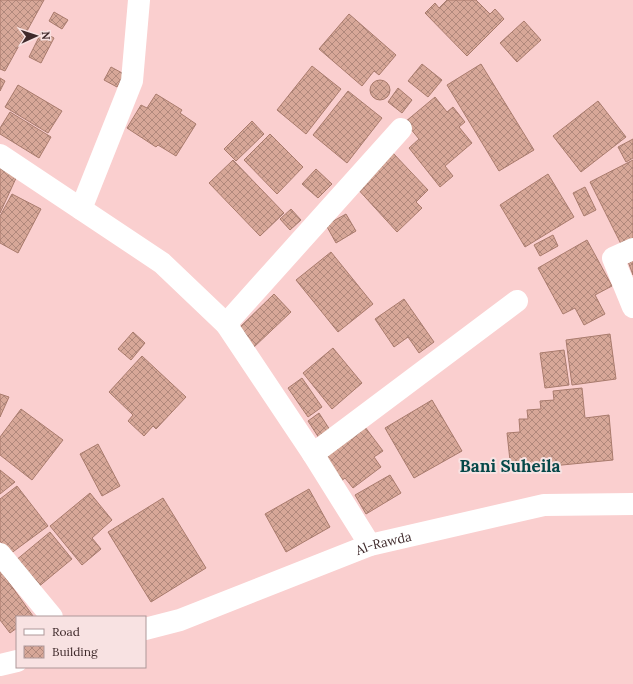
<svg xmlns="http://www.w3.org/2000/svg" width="633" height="684" font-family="Lora,serif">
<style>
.building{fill:url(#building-cross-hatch);stroke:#a97b6d}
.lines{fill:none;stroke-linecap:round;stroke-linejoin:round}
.minor{stroke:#fff;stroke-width:22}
.labels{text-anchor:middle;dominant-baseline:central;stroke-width:4;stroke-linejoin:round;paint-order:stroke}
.street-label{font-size:13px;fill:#3f2a2b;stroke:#f8e2e2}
.district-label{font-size:17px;font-weight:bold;fill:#054849;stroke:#f8e2e2}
</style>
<defs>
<pattern id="building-cross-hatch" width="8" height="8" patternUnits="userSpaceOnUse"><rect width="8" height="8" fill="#d7a798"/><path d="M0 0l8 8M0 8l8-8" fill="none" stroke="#b0887c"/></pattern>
</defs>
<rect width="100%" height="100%" fill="#facfcf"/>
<!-- building -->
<path class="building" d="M0 0H44L5 71 0 69Z
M447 0H476L490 14 495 9 504 19 467 56 425 13 435 3 439 8Z
M54 12 68 20 62 29 49 21Z
M349 14 396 55 379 75 374 71 362 86 319 49Z
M524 21 541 40 517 62 500 43Z
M42 31 54 38 41 63 29 57Z
M422 64 442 80 428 97 408 81Z
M481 64 534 150 499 171 447 85Z
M312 66 341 89 306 134 277 110Z
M111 67 124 74 117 87 104 80Z
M0 78 5 81 0 91Z
M370 90a10 10 0 1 1 20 0a10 10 0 1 1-20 0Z
M18 85 62 111 48 133 5 107Z
M398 88 412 100 402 113 388 102Z
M348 91 382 118 347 163 313 135Z
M156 94 182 110 180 113 196 124 176 156 158 145 156 147 127 128 141 105 147 108Z
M435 97 447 112 453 107 465 122 459 127 472 143 445 166 453 176 440 187 409 148 419 139 405 122Z
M598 101 626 137 581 172 553 136Z
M10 112 51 137 39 158 0 134V128Z
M252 121 264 134 236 161 224 149Z
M270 134 303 167 277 194 244 160Z
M633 139V158L626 162 618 147Z
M392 152 428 190 416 202 422 208 397 232 355 186Z
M233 160 284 213 260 236 209 183Z
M633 160V238L621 244 590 182Z
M0 168 17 176 0 213Z
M316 169 332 184 318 198 302 184Z
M548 174 574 217 525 247 500 205Z
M585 187 596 210 584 216 573 193Z
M12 194 41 209 18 253 0 243V216Z
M291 209 301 220 290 230 280 219Z
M346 214 356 231 336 243 326 225Z
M553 235 558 246 540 256 534 245Z
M587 240 612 286 595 295 605 314 584 325 575 308 563 314 538 268Z
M331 252 373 304 338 332 296 280Z
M633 253V275L626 256Z
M274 294 291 312 253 348 236 331Z
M404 299 434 342 419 353 408 337 394 347 375 319Z
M133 332 145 343 131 360 118 349Z
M610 334 616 379 572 385 566 340Z
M333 348 362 383 332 409 303 373Z
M564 350 569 385 545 388 540 353Z
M142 356 186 397 156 429 153 426 144 436 128 421 133 415 109 392Z
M302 378 322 407 308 417 288 388Z
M582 388 585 418 609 415 613 460 511 470 507 433 520 432 519 419H528L527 410 541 409 540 401 554 400 553 391Z
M0 394 9 397 0 417Z
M432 400 462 451 414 478 385 428Z
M21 409 63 440 32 480 0 455V437Z
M319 413 330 430 319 438 308 421Z
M362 423 383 451 374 457 381 467 353 488 345 478 340 482 320 455Z
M98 444 120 486 102 496 80 454Z
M0 470 15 482 0 494Z
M390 475 401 493 366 514 355 495Z
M17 486 48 526 10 554 0 541V499Z
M309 489 330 527 286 552 265 514Z
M90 493 112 520 92 538 101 549 82 565 50 526Z
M163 498 206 568 151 602 108 532Z
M50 532 72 559 37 588 15 561Z
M0 570 33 616 32 617H17V628L10 633 0 620Z"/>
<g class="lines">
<!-- minor -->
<g class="minor">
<path d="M0 155 162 263 226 324 313 454 370 545"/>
<path d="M81 209 132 81 139 0"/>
<path d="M633 249 613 258 633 307"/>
<path d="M226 324 401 129"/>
<path d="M313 454 517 301"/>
<path d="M0 554 52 617"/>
<path id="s1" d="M145 629 180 620 370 545 544 505 633 504"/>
<path d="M0 665 17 661"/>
</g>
</g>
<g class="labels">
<!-- street labels -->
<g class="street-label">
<text stroke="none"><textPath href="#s1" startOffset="254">Al-Rawda</textPath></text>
</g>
<!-- district labels -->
<g class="district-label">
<text x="510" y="466">Bani Suheila</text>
</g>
</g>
<!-- legend -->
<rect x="16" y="616" width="130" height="52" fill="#f8e2e2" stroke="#ae9899"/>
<rect x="24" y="629" width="20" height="6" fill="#ffffff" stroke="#ae9899"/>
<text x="52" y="636" font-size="12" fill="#3f2a2b">Road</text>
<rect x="24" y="646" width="20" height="12" fill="url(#building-cross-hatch)" stroke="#ae9899"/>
<text x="52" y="656" font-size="12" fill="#3f2a2b">Building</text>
<!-- north arrow -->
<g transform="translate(36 36) rotate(87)" stroke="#f8e2e2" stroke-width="3" paint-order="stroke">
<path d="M0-3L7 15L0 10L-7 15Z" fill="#3f2a2b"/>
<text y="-6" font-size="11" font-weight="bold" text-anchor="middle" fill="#3f2a2b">N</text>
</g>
</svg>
